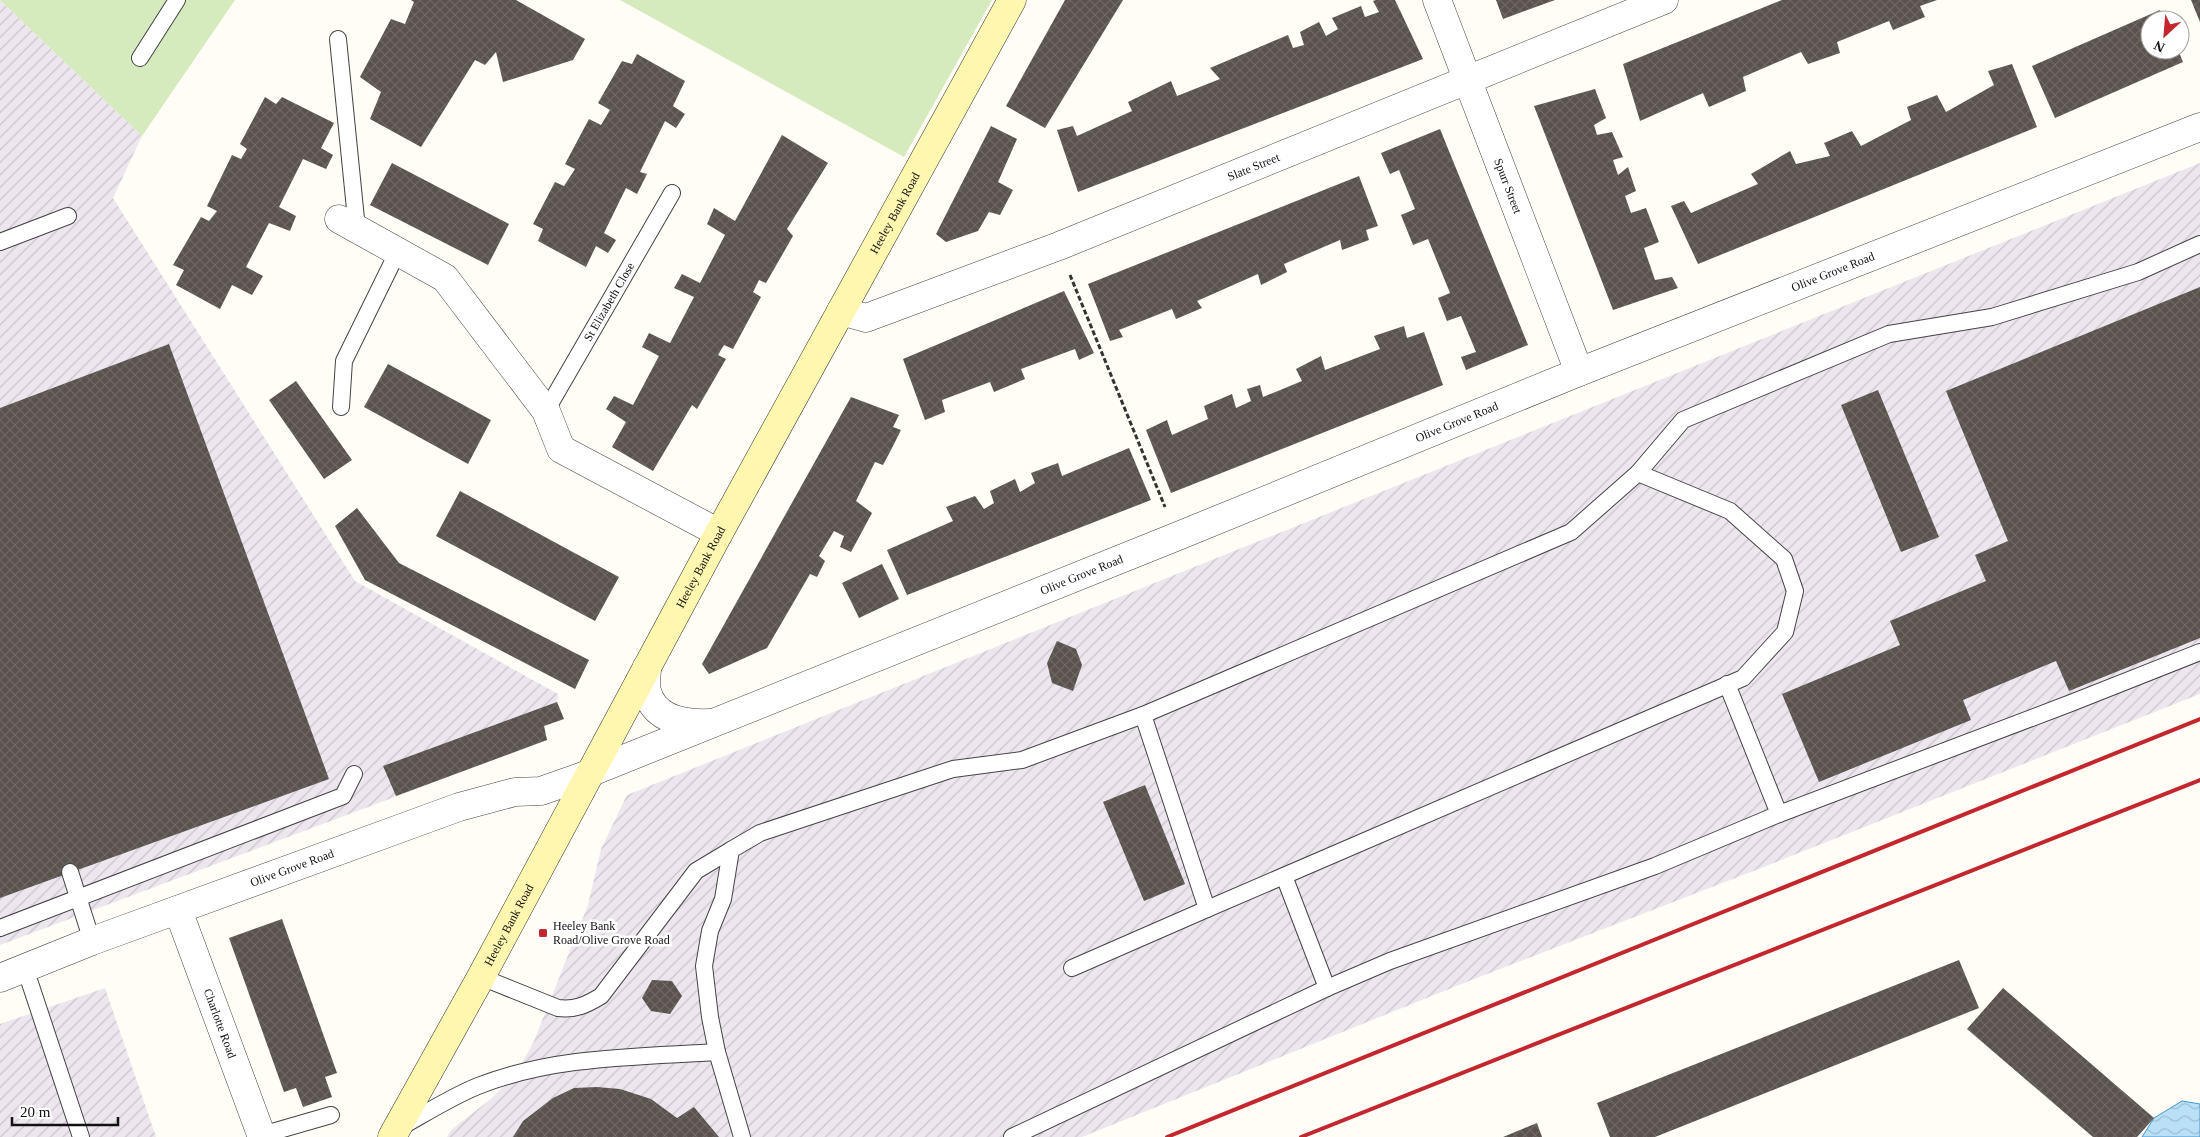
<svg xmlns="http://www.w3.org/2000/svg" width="2200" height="1137" font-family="'Times New Roman',serif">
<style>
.industrial{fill:url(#industrial-furrows)}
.green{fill:#d5ebbd}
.water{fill:url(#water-waves);stroke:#3f96cf}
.building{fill:url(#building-cross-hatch)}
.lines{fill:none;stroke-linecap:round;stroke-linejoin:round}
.lane-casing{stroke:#444;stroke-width:18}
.street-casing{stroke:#444;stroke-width:29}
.secondary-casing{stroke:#333;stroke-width:29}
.path{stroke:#333;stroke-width:3;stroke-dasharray:5 2.5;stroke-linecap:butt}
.lane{stroke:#fff;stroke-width:16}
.street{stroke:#fff;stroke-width:28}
.secondary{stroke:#fff6b0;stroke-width:28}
.rail{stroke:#c4262e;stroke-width:4}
.poi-dot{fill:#c4262e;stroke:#fff;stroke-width:2}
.labels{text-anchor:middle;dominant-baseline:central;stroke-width:5;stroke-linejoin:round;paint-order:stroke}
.street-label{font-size:12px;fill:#111;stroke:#fff}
.poi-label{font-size:12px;fill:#111;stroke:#fff;text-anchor:start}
</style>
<defs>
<pattern id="industrial-furrows" width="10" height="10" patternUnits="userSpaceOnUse" patternTransform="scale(1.25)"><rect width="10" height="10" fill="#eee6ef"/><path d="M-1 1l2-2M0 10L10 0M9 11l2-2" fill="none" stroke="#cbc4cc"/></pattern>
<pattern id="water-waves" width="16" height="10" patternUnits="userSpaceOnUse" patternTransform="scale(1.25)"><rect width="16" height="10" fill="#b9e0f7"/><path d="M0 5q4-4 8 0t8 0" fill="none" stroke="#9ebfd3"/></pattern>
<pattern id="building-cross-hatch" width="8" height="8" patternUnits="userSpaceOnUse" patternTransform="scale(1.25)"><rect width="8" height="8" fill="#5a524d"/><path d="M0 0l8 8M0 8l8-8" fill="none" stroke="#6d6662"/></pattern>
</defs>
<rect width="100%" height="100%" fill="#fffdf5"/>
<!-- industrial -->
<path class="industrial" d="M0 0 142 136 113 198 355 581 558 694 557 702 564 719 544 726 547 740 0 945Z
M2200 163V694L1756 870 1469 981 1082 1137H447L451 1130 492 1098 516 1074 534 1041 588 905 601 849 627 795Z
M105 988 156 1137H0V1024Z"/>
<!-- green -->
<path class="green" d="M0 0H235L142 136Z
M620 0H992L904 157Z"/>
<!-- water -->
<path class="water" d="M2182 1101 2200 1104V1137H2142L2154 1118Z"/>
<!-- building -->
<path class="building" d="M411 0H516L585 39 573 60 503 82 496 52 485 65 475 60 421 147 370 119 381 92 360 77 391 19 405 24 414 2Z
M1065 0H1123L1045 128 1006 106Z
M1376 0H1395L1423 59 1078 192 1057 130 1073 126 1077 136 1132 111 1128 102 1171 81 1177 96 1220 79 1210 68 1288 35 1293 48 1304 45 1300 32 1319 22 1326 36 1338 29 1332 18 1361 6 1365 17 1379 12 1373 1Z
M1496 0H1555L1503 19Z
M1782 0H1937L1920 6 1925 17 1893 30 1889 21 1837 42 1840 53 1808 64 1801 52 1743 77 1746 91 1709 107 1703 93 1640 121 1623 64Z
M2191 0H2200V22Z
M2160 10 2164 20H2150V50H2178L2183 62 2055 118 2032 66Z
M637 54 685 81 673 106 685 114 676 128 665 121 640 172 647 174 637 194 626 188 604 233 616 240 608 253 596 246 586 267 538 241 543 229 533 224 555 182 564 186 575 169 565 164 589 119 601 125 610 110 598 103 622 61 632 64Z
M2012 64 2037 127 1698 264 1671 206 1684 201 1691 213 1758 184 1751 174 1790 151 1796 164 1830 156 1824 143 1852 131 1861 146 1911 120 1907 107 1937 95 1946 112 1994 85 1988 71Z
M1595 89 1606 118 1594 125 1597 135 1612 132 1623 157 1613 160 1618 175 1628 167 1636 191 1625 196 1631 213 1646 208 1659 242 1644 248 1655 280 1672 277 1678 288 1613 310 1534 106Z
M265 97 276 104 282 97 334 123 321 148 333 155 326 169 303 159 279 207 296 216 290 231 269 223 246 267 263 276 252 295 232 285 220 309 176 285 184 270 173 265 201 217 209 221 217 211 207 206 232 155 241 159 247 149 240 144Z
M991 126 1017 139 998 182 1013 190 1000 215 989 212 978 231 946 242 936 234Z
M1440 129 1528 345 1466 370 1461 357 1476 352 1461 316 1447 321 1438 298 1450 293 1428 239 1413 245 1401 215 1415 209 1399 170 1390 174 1381 153Z
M782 135 828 163 787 229 793 236 766 283 759 280 753 292 761 297 733 349 724 345 718 355 726 359 697 409 692 405 653 471 612 447 626 422 606 409 614 396 633 405 659 356 642 347 649 333 670 343 694 297 674 288 682 274 700 283 725 235 707 224 714 208 735 221Z
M392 163 509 224 488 265 370 205Z
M1359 176 1378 226 1366 230 1369 240 1342 250 1340 240 1284 264 1287 272 1261 285 1258 274 1197 301 1202 308 1176 319 1172 309 1119 330 1123 337 1110 341 1088 284Z
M2200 287V638L2069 691 2056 661 1963 700 1971 720 1819 782 1782 694 1900 645 1890 621 1986 581 1975 555 2008 541 1946 391Z
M1064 291 1094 353 1079 360 1075 349 1021 369 1025 379 994 392 990 382 942 400 945 412 925 420 903 359Z
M1404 326 1407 338 1424 332 1443 385 1171 493 1146 430 1167 420 1172 435 1208 419 1204 406 1232 394 1236 408 1251 401 1247 389 1260 385 1263 397 1302 381 1296 369 1321 356 1325 370 1380 349 1374 336Z
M169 344 329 779 0 898V408Z
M388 364 491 420 468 464 364 407Z
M296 381 352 460 324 479 269 400Z
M1878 390 1939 537 1901 552 1841 405Z
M851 397 899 415 893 427 901 430 891 450 883 465 875 462 856 501 872 513 851 552 840 547 844 536 834 531 819 556 825 561 817 577 810 574 767 648 709 674 702 664Z
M1129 448 1151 500 907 595 887 550 953 521 946 507 975 496 984 509 994 503 990 491 1015 479 1020 492 1035 483 1031 473 1058 463 1062 476Z
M460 491 619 577 595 621 436 536Z
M357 508 399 563 589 660 575 689 365 580 335 526Z
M882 564 899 599 859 618 842 583Z
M1057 641 1076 649 1082 665 1073 691 1052 683 1047 663Z
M557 702 564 719 544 726 547 740 396 796 383 766Z
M1145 785 1185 884 1144 901 1103 802Z
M282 919 337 1073 325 1077 332 1097 303 1107 296 1088 284 1092 229 938Z
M1959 960 1979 1008 1655 1137H1610L1597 1103Z
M652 980 672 981 682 996 670 1014 651 1011 642 998Z
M2003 988 2154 1118 2137 1137H2093L1967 1029Z
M597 1087 620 1089 651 1099 677 1118 694 1107 719 1137H513L523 1121 553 1098 574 1088Z
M1537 1123 1542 1137H1503Z"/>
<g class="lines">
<!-- lane casing -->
<g class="lane-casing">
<g id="lane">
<path d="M338 39 357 229"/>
<path d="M140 58 177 0"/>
<path d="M0 242 68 216"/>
<path d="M341 407 344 361 398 251"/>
<path id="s1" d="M546 411 672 193"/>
<path d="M1143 715 1207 909 1743 678 1785 632 1795 591 1784 559 1730 511 1638 473"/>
<path d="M1779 814 2071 703 2200 652"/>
<path d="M70 872 92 941"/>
<path d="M1284 876 1327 988 1390 961 1655 866 1779 814 1727 684"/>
<path d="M0 928 343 796 354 774"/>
<path d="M25 968 81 1137"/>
<path d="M1072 968 1207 909"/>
<path d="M481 977 558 1008C576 1010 586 1005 601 996L696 871 731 850"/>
<path d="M401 1127C426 1113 451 1097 478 1086 554 1056 637 1057 717 1052"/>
<path d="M262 1135 331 1115"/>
<path d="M742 1137 717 1052 710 1017 704 966 710 931 723 899 731 850 760 833 953 769 1022 760 1143 715 1571 532 1638 473 1683 420 1889 334 1992 317 2138 272 2200 244"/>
<path d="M1012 1137 1327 988"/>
</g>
</g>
<!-- street casing -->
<g class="street-casing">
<g id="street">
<path id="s2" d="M1437 0 1579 372"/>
<path d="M339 219 445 278 546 411 561 449 719 533"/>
<path id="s3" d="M841 311 866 318 1059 246 1664 0"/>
<path d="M647 667C647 675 645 684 647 691 654 720 684 724 709 723"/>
<path id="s4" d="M589 773 1178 536 1579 372 2200 127"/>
<path id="s5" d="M178 910 262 1137"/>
<path id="s6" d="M0 978 92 941 459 807 515 792 541 791 589 774"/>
</g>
</g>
<!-- secondary casing -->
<g class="secondary-casing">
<g id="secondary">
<path id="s7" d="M392 1137 481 977 719 533 1012 0"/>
</g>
</g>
<!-- path -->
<path class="path" d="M1070 275 1165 507"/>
<!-- lane -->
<use href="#lane" class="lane"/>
<!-- street -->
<use href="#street" class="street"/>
<!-- secondary -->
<use href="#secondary" class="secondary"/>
<!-- rail -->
<path class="rail" d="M1167 1137 2200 719
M1301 1137 2200 780"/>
</g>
<!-- markers -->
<rect class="poi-dot" x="538" y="928" width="10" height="10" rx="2.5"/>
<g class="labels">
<!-- street labels -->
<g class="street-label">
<text stroke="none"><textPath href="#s3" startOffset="442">Slate Street</textPath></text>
<text stroke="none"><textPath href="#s2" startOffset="199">Spurr Street</textPath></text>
<text stroke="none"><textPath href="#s7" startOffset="1052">Heeley Bank Road</textPath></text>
<text stroke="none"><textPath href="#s4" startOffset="1341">Olive Grove Road</textPath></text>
<text stroke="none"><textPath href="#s1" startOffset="126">St Elizabeth Close</textPath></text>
<text stroke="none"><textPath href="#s4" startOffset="936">Olive Grove Road</textPath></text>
<text stroke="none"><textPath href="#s7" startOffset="648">Heeley Bank Road</textPath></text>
<text stroke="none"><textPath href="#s4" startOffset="531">Olive Grove Road</textPath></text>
<text stroke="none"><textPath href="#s6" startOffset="312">Olive Grove Road</textPath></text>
<text stroke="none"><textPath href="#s7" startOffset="242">Heeley Bank Road</textPath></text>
<text stroke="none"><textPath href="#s5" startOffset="121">Charlotte Road</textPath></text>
</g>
<!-- poi labels -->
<g class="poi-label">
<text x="553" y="926">Heeley Bank<tspan x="553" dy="14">Road/Olive Grove Road</tspan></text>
</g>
</g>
<!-- north arrow -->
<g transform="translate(2165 35) rotate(206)"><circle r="24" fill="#ffffff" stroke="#a0a0a0"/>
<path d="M0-4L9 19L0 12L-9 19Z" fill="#c4262e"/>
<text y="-8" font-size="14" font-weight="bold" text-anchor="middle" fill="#111111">N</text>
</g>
<!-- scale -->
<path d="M12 1117v8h106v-8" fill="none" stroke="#111111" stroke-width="2.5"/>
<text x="20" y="1117" font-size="15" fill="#111111" stroke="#ffffff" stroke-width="4" paint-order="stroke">20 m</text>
</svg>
